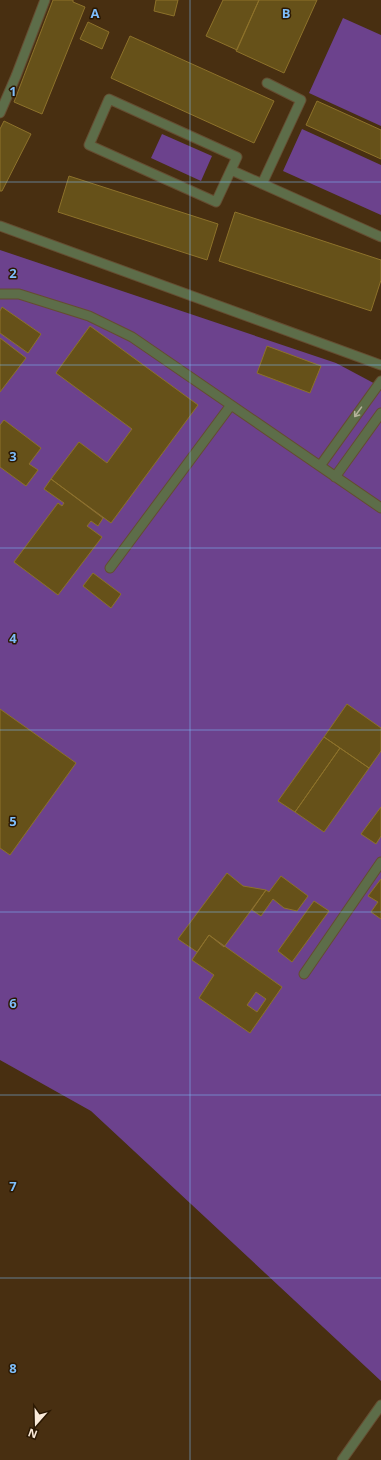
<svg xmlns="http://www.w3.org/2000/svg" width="381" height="1460" font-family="'Open Sans',sans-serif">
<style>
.green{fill:#6c428d}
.building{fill:#665119;stroke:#8d722b;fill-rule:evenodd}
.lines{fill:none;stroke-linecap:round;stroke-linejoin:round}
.service-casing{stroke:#654d31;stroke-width:11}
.service{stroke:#5d6d49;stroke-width:9}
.oneway{stroke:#b4b299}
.grid{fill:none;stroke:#7ebdf9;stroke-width:1;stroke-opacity:0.55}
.grid-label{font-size:13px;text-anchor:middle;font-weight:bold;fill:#7ebdf9;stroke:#2b1802;stroke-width:3;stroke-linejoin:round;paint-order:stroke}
</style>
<rect width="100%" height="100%" fill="#482f11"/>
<!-- green -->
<path class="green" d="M343 18 381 35V126L309 93Z
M302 129 381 165V215L283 171Z
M162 134 212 156 201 181 151 158Z
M0 250 336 363 381 387V1381L91 1111 0 1060Z"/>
<!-- building -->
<path class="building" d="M53 0H73V2L85 7 42 114 14 102Z
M156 0H178L174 16 154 11Z
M223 0H259L237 50 206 36Z
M259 0H317L284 73 236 51Z
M88 22 109 32 102 49 80 39Z
M130 36 274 101 254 143 111 78Z
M317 101 381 130V159L306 125Z
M4 121 31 134 2 191H0V129Z
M69 176 218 224 207 260 58 212Z
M235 212 381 260V280L371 311 219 261Z
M2 307 41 334 28 353 0 333V311Z
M90 326 198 405 111 523 51 479 79 442 107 463 132 429 56 373Z
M0 338 26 358 0 392Z
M267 346 321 366 310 393 257 373Z
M4 420 41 448 29 464 38 470 26 486 0 467V425Z
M51 479 103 518 98 526 91 521 87 526 102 537 58 595 14 562 58 503 62 506 64 503 44 489Z
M93 573 121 594 111 608 83 586Z
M347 704 381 728V751L369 768 324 737Z
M0 709 76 763 10 855 0 848Z
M324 737 340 748 295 812 278 801Z
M340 748 369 768 324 832 295 812Z
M381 807V836L376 844 361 834Z
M227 873 243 886 266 890 224 947 209 935 197 952 178 939Z
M281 876 308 896 297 911 284 908 273 899 261 916 252 910 266 890 269 892Z
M381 879V919L371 912 378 902 368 896Z
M314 901 329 911 292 962 278 951Z
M209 935 282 987 250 1033 199 998 214 975 192 960ZM256 992 266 999 257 1012 247 1005Z"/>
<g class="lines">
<!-- service casing -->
<g class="service-casing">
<path id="service" d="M109 99 237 157 216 202 89 145Z
M0 113 16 76 45 0
M231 170 381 237
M262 184 301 100 267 83
M0 226 381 365
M0 294H19L89 316 132 337 381 508
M320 466 381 381
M335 477 381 413
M110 568 231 405
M304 974 381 862
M342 1460 381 1405"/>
</g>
<!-- service -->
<use href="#service" class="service"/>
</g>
<!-- one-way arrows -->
<defs><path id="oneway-shaft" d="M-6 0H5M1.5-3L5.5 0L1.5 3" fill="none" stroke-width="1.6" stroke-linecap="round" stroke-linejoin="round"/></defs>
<use class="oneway" href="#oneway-shaft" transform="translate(358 412) rotate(126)"/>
<!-- grid -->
<path class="grid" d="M190 0V1460M0 182H381M0 365H381M0 548H381M0 730H381M0 912H381M0 1095H381M0 1278H381"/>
<g class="grid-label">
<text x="95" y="18">A</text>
<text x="286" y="18">B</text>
<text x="13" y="96">1</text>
<text x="13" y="278">2</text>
<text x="13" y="461">3</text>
<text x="13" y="643">4</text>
<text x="13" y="826">5</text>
<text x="13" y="1008">6</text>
<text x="13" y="1191">7</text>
<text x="13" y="1373">8</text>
</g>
<!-- north arrow -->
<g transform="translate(36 1424) rotate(200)" stroke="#2b1802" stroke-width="3" paint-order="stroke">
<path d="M0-3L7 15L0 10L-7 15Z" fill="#fbebda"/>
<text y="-6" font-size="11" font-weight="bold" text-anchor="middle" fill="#fbebda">N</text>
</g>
</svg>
